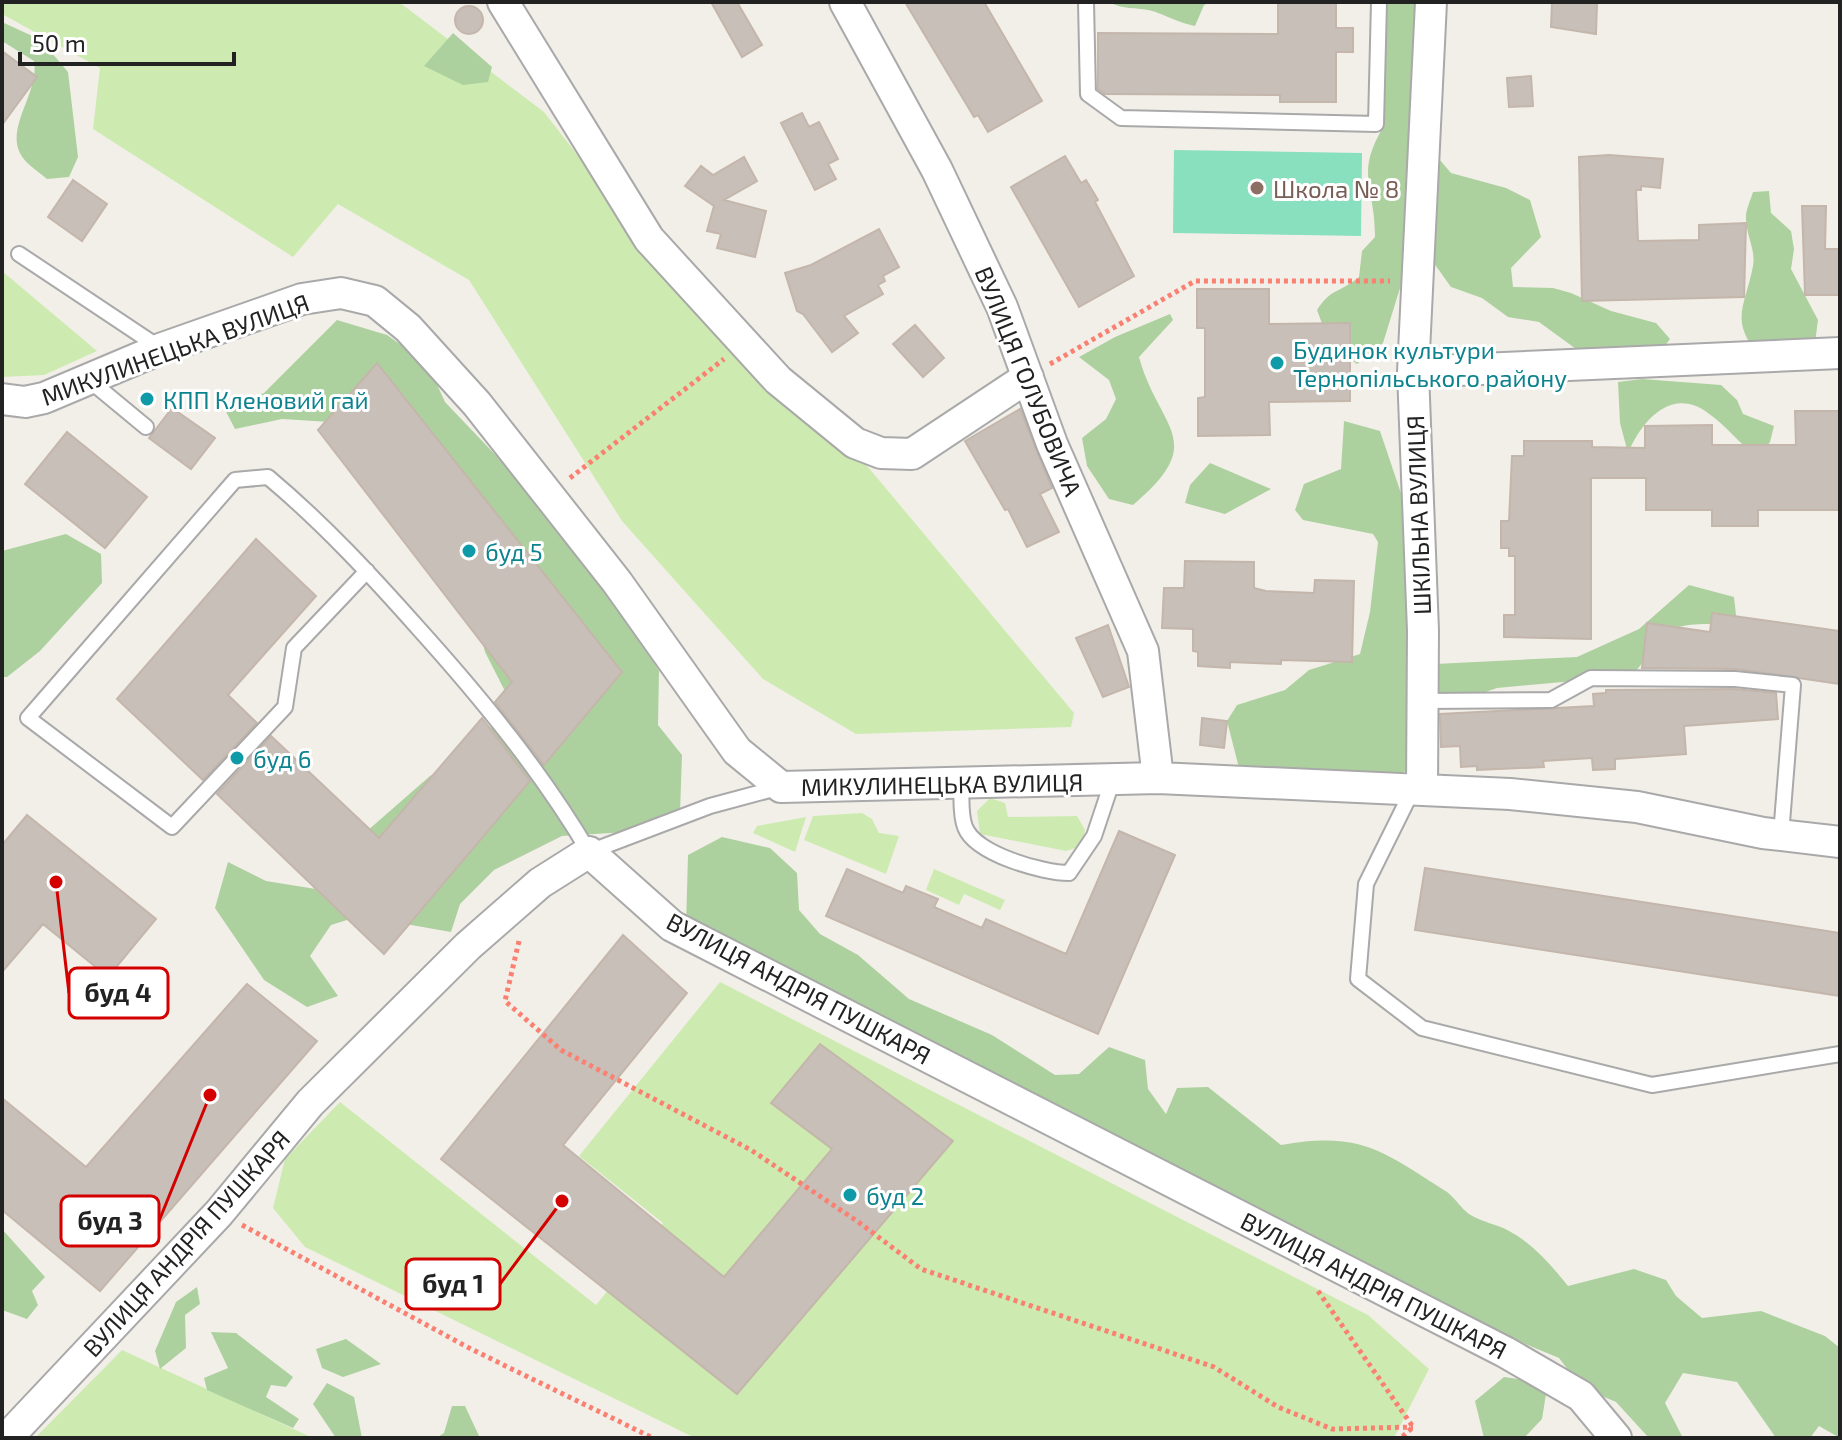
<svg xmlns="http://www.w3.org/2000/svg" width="1842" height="1440" font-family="'Exo 2',sans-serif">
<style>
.grass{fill:#cdebb0}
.forest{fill:#add19e}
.pitch{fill:#88e0be}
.building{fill:#c7bfb8;stroke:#c4b6ab;stroke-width:2}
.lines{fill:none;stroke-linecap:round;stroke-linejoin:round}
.service-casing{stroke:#a9a9a9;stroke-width:18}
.minor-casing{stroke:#a9a9a9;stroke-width:34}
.path{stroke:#fa8072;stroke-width:5;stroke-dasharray:4 4;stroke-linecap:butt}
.service{stroke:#fff;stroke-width:14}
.minor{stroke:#fff;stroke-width:30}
.education-dot{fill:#8d6e63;stroke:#fff;stroke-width:3}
.culture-dot{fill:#0f9aa8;stroke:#fff;stroke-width:3}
.labels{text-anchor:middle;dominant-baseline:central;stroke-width:6;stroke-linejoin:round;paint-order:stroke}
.education-label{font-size:24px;fill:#785e54;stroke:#fff;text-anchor:start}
.street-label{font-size:24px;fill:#222;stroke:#fff}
.culture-label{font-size:24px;fill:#0d838f;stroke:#fff;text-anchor:start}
.leader{fill:none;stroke:#d40000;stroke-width:3}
.callout-dot{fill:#d40000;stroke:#fff;stroke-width:3}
.callout{fill:#fff;stroke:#d40000;stroke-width:3}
.callout-label{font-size:26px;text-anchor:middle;font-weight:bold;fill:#222}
</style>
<rect width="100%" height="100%" fill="#f2efe9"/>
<!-- grass -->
<path class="grass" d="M2 2H399L544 112 682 289 868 467 1074 713 1071 727 856 734 763 679 622 521 469 280 338 204 293 257 93 129 100 68 2 14Z
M2 271 97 351 44 375 2 377Z
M990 798 1005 803 1008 817 1077 816 1085 830 1082 846 1066 851 980 834 977 811Z
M862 813 872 819 879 833 899 836 886 874 804 840 813 816Z
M806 817 795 852 753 833 757 826Z
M934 869 1005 900 1000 910 964 894 959 905 926 890Z
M720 982 1368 1315 1429 1369 1394 1438H695L305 1247 273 1208 285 1159 340 1102 596 1305 663 1223 579 1156Z
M122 1350 313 1438H35Z"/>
<!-- forest -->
<path class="forest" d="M1108 2H1211L1204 5 1195 26C1181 23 1171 18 1158 13 1142 6 1130 12 1108 2Z
M1389 2H1420L1433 152 1451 173 1506 188 1530 200 1541 237 1511 268 1513 287 1553 288 1571 293 1611 311 1656 323 1670 339 1658 355 1587 357 1539 322 1508 317 1482 298 1451 287 1428 255 1405 272 1383 343 1357 364 1330 345 1317 310C1331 288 1340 293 1359 277L1362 251 1375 237C1375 184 1354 175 1385 124 1378 98 1377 26 1389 2Z
M2 22 41 40 68 72 78 157 69 177 47 179C40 173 29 166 23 158 2 130 40 93 34 61L2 41Z
M453 33 492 67 488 82 463 85 424 66Z
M1769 191 1771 213 1791 231 1794 249 1791 269 1818 320 1815 343 1762 359C1728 320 1745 308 1753 266 1756 249 1745 233 1746 216 1746 209 1751 199 1753 192Z
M1170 314 1173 320 1139 357C1159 430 1210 440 1133 505L1109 499 1087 466 1082 438 1106 419 1116 399 1109 380 1079 357 1115 337Z
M337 320 387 335 411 352 434 378 445 402 547 509 603 580 659 671 658 725 682 755 680 813 627 832 562 836 494 870 460 904 451 932 360 916 331 925 310 956 338 996 307 1007 264 980 215 908 228 862 266 881 322 890 343 852 430 776 473 754 509 699 485 652 473 606 330 422 282 419 235 429 223 406 264 393Z
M1642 379 1721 385 1737 400 1743 414 1774 426 1770 442 1759 458C1740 445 1727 426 1708 413 1671 386 1642 421 1628 453L1620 423 1618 382Z
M1344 421 1380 431 1414 532V770L1373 777 1239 768 1227 721 1237 705 1285 690 1309 670 1360 654 1370 612 1378 542 1373 534 1303 520 1295 510 1304 484 1341 469Z
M1210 463 1271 489 1225 514 1185 503 1190 485Z
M66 534 101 554 102 583 40 651 7 677H2V551Z
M1689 585 1734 597 1737 624C1714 625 1672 619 1656 640 1646 654 1644 666 1629 676L1497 688 1465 699 1422 689 1435 664 1577 657 1639 629Z
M722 837 770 848 797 873 799 910 820 934 858 955 909 999 992 1035 1055 1075 1079 1074 1109 1047 1145 1060 1148 1089 1166 1114 1177 1088 1208 1087 1281 1145C1362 1131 1382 1151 1447 1192 1455 1198 1461 1208 1469 1214 1481 1222 1497 1224 1509 1231 1532 1243 1552 1266 1568 1286L1634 1269 1666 1280 1676 1296 1702 1318 1761 1311 1825 1336 1840 1348V1438L1819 1426 1810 1438H1776L1737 1382 1683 1373 1665 1403 1683 1438H1649L1616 1402 1581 1387 1559 1358 1436 1307 1406 1284 686 926 688 855Z
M2 1229 45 1277 32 1291 38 1305 27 1319 2 1310Z
M197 1287 200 1304 185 1315 186 1348 160 1369 155 1351 176 1302Z
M211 1332 236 1333 293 1377 286 1387 271 1385 266 1397 299 1419 293 1428 207 1390 204 1378 228 1368Z
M346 1339 381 1364 343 1377 322 1368 316 1349Z
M1504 1377 1533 1381 1546 1394 1542 1419 1524 1438H1484L1475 1401Z
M327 1383 354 1397 362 1438H336L313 1404Z
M452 1406H465L480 1438H436L444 1433Z"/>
<!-- pitch -->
<path class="pitch" d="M1174 150 1362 153 1361 236 1173 233Z"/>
<!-- building -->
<path class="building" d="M711 2H737L762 45 742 57Z
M905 2H984L1042 101 988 132 978 115 974 117Z
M1278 2H1336V28H1353V52H1336V102H1280V95L1105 94 1098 89V33L1278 34Z
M1552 2H1597L1596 34 1551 27Z
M455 20a14 14 0 1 1 28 0a14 14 0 1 1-28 0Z
M2 51 37 77 2 125Z
M1531 76 1533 106 1509 107 1507 78Z
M802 113 809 127 819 122 838 159 828 164 836 179 815 190 781 123Z
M1609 155 1663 159 1660 188 1641 186V190H1636L1638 241 1699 240V225L1746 223 1744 297 1582 301 1579 157Z
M1065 156 1081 183 1086 180 1098 200 1095 202 1134 276 1079 307 1011 187Z
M744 157 757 181 724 200 766 211 755 257 717 248 721 234 707 231 714 206 685 186 701 166 713 175Z
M73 180 107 204 82 241 48 217Z
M1802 206H1826L1825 249H1840V295H1805Z
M879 229 899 267 883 276 885 281 878 285 883 294 844 316 858 333 832 352 803 314 797 311 785 273 811 265Z
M1197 289H1269V324L1350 323V401L1269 402 1270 435 1198 436V398L1205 397V328H1197Z
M915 325 944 358 923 377 893 344Z
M377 363 622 672 544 765 495 702 512 682 318 430Z
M172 408 215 438 191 469 149 438Z
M1020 409 1052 488 1040 494 1059 532 1027 547 1008 509 1005 510 965 441Z
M1795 411H1840V510H1758V526H1712V510H1646V478H1591V639L1504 637V615H1515V556H1509V548H1501V521H1509L1512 456H1524V441H1592V447L1645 448V426L1712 425V445H1796Z
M67 432 147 497 105 548 25 484Z
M256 539 316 596 228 695 257 723 203 780 117 699Z
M1185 561 1254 562V588L1266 591 1314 593 1315 580 1354 581 1352 662 1281 660V664L1230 662V668L1198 666V652L1193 651V629L1162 628 1164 588H1184Z
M1712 613 1840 631V684L1736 669 1642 668 1647 623 1710 632Z
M1108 625 1129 687 1103 697 1076 638Z
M1734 689 1776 693 1778 719 1684 726 1686 754 1615 759V769L1593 770 1592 758 1543 761 1544 767 1477 770V766L1461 767 1460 746 1441 747 1440 714 1594 706 1593 694 1606 693V690Z
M482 718 530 781 384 954 217 794 271 736 379 838Z
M1202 718 1227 721 1224 748 1200 745Z
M27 815 156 919 108 977 43 924 2 972V845Z
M1119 831 1175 855 1098 1034 826 916 847 869 903 893 906 886 938 899 934 907 982 928 986 919 1066 954Z
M1425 868 1840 933V996L1415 930Z
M623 935 687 993 563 1145 724 1277 832 1149 771 1103 820 1044 953 1141 737 1394 441 1159Z
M247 984 317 1041 100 1291 2 1210V1098L86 1167Z"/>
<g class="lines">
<!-- service casing -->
<g class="service-casing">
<path id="service" d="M1086 2 1088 94 1121 118 1376 124 1379 2
M19 254 160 348
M88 379 146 427
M367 571 294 648 285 707 172 827 28 718 235 480 268 477C324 524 371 575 419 629 482 699 541 771 589 852L710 806 781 787
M1422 701 1551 700 1591 678 1735 679 1793 685 1781 835
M961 784C962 797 960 815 965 827 975 854 1043 873 1069 873L1094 836 1113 779
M1413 789 1366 884 1358 979 1422 1028 1652 1085 1840 1054"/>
</g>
<!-- minor casing -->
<g class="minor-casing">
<path id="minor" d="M503 2 649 239 778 380 855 443 881 453 912 454 1028 377
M845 2 937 170 1002 307 1052 444 1143 651 1158 778
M1413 372 1840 353
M2 399 25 402 44 398 160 349 302 299 341 293 375 301 408 328 477 404 617 582 737 751 781 787 1158 778 1510 794 1637 807 1763 833 1840 842
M1422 789 1423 631 1413 372 1431 2
M7 1438 219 1213 310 1103 468 946 540 883 589 852 672 926 1505 1352 1581 1396 1616 1438"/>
</g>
<!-- path -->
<path class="path" d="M1050 364 1195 281H1390
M570 478 724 359
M519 941 505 1001 561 1050 751 1150 857 1221 921 1269 1214 1367 1278 1407 1332 1429 1413 1427
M242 1225 471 1349 653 1438
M1318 1291 1413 1427 1401 1438"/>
<!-- service -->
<use href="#service" class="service"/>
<!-- minor -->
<use href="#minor" class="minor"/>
</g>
<!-- markers -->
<circle class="education-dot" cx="1257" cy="188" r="8"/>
<g class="culture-dot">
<circle cx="1277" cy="363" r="8"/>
<circle cx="147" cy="399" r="8"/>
<circle cx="469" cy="551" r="8"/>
<circle cx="237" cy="758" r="8"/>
<circle cx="850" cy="1195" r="8"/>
</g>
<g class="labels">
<!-- education labels -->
<g class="education-label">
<text x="1273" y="188">Школа № 8</text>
</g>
<!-- street labels -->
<g class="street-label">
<text transform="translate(175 349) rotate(-20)">МИКУЛИНЕЦЬКА ВУЛИЦЯ</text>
<text transform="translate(1029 381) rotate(68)">ВУЛИЦЯ ГОЛУБОВИЧА</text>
<text transform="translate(1418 515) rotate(-92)">ШКІЛЬНА ВУЛИЦЯ</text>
<text transform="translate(942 784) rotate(-1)">МИКУЛИНЕЦЬКА ВУЛИЦЯ</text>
<text transform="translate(799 988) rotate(28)">ВУЛИЦЯ АНДРІЯ ПУШКАРЯ</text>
<text transform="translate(186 1243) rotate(-48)">ВУЛИЦЯ АНДРІЯ ПУШКАРЯ</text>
<text transform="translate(1374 1285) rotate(27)">ВУЛИЦЯ АНДРІЯ ПУШКАРЯ</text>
</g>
<!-- culture labels -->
<g class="culture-label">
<text x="1293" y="349">Будинок культури<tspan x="1293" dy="28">Тернопільського району</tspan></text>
<text x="163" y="399">КПП Кленовий гай</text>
<text x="485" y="551">буд 5</text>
<text x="253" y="758">буд 6</text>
<text x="866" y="1195">буд 2</text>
</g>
</g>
<!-- callouts -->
<path class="leader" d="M56 882L69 993M210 1095L159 1221M562 1201L500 1284"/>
<g class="callout-dot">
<circle cx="56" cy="882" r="8"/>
<circle cx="210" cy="1095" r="8"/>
<circle cx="562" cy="1201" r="8"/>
</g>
<g class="callout">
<rect x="69" y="968" width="99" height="50" rx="8"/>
<rect x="61" y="1196" width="98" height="50" rx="8"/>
<rect x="406" y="1259" width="94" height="50" rx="8"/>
</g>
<g class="callout-label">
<text x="118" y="1002">буд 4</text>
<text x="110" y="1230">буд 3</text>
<text x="453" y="1293">буд 1</text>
</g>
<!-- border -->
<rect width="1842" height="1440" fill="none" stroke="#222222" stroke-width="8"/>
<!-- scale -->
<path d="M20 52v12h214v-12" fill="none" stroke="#222222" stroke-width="4"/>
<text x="32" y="52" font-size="24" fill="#222222" stroke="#ffffff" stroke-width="6" paint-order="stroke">50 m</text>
</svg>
